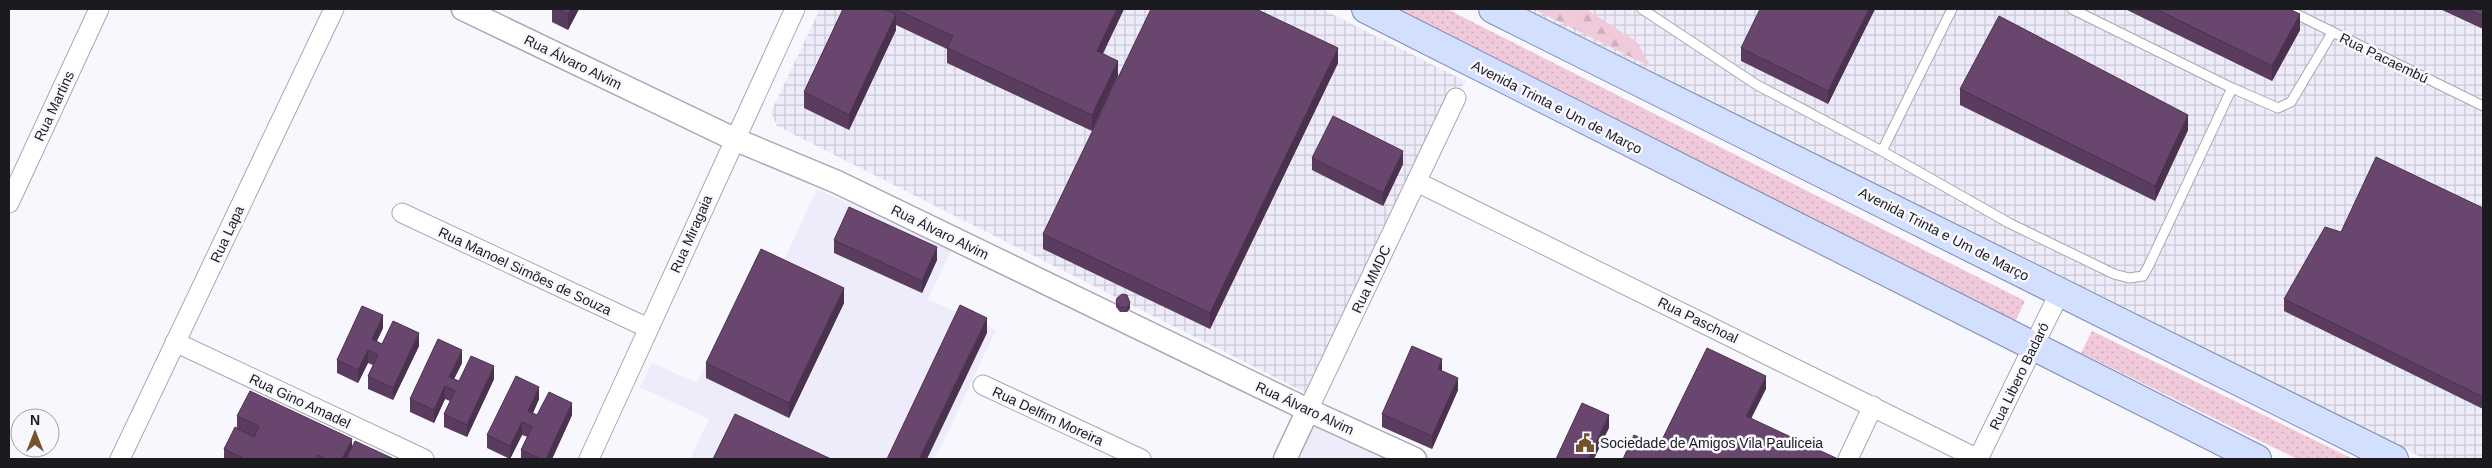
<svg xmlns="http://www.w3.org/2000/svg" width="2492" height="468" font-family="Arial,sans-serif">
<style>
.built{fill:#eeebfa}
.industrial{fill:url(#industrial-grid)}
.grass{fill:url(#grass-dots)}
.forest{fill:url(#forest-firs)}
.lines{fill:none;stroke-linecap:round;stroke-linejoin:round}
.service-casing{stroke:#aaa8b3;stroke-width:11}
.minor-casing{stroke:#aaa8b3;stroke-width:21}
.tertiary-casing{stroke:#aaa8b3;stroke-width:25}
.primary-casing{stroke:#7f8caf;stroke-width:30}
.service{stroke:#fff;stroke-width:9}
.minor{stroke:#fff;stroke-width:19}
.tertiary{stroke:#fff;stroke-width:22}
.primary{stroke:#d3dffe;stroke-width:28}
.wall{fill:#5a3c5f}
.shaded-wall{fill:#4a314d}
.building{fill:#69466e;stroke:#4a314d}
.labels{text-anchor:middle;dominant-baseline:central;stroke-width:5;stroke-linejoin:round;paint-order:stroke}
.street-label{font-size:14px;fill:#1b1a1e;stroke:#f8f7fe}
.poi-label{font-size:14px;fill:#1b1a1e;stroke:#f8f7fe;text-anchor:start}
</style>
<defs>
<pattern id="industrial-grid" width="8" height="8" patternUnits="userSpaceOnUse" patternTransform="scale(1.25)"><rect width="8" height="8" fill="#eeebfa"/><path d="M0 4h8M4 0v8" fill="none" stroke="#ccc9d6"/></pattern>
<pattern id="grass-dots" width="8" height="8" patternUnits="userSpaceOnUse" patternTransform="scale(1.25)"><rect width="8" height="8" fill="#f0c9da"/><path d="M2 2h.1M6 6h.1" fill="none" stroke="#cdacbb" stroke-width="1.8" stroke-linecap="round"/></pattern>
<pattern id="forest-firs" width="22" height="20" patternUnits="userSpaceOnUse" patternTransform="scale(1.25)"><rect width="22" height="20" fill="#f0c9da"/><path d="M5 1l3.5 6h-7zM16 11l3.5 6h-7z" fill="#cdacbb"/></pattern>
</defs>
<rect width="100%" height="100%" fill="#f8f7fe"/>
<!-- built -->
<path class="built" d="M817 189 951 251 928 299 996 330 935 459H690L709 419 640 387 652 363 697 383 757 256 781 267Z
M1312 423 1391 459H1295Z"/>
<!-- industrial -->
<path class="industrial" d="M820 9H1322L1465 81 1306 393 777 126 771 112Z
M1523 9H2483V459H2425Z"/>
<!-- grass -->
<path class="grass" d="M1396 9H1447L2025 301 2015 322Z
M2092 331 2353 459H2297L2081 353Z"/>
<!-- forest -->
<path class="forest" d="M1534 9H1586L1637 42 1651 67Z"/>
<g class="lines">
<!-- service casing -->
<g class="service-casing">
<path id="service" d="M1642 9 1757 85 1882 151 2009 223 2114 274 2129 278 2143 276 2149 265 2232 88
M2072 9 2232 88 2278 108 2291 102 2332 33
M2286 9 2483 106
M1882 151 1952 9"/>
</g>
<!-- minor casing -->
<g class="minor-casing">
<path id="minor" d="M1417 182 1978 459
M9 203 99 9
M402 213 648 328
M175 342 424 459
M983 385 1141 459
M1308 410 1456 98
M120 459 334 9
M589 459 795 9
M1848 459 1873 406
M1978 459 2060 292"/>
</g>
<!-- tertiary casing -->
<g class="tertiary-casing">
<path id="tertiary" d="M463 9 734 139 837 182 1308 410 1415 459
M1285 459 1308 410"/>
</g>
<!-- primary casing -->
<g class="primary-casing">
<path id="primary" d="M1366 9 2257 459
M1493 9 2394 459"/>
</g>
<!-- service -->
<use href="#service" class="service"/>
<!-- minor -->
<use href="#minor" class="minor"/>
<!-- tertiary -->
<use href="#tertiary" class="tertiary"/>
<!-- primary -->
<use href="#primary" class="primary"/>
</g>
<!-- wall -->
<path class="wall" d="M552 9H579L568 30 552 22Z
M843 9H1124L1103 53 1118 76 1092 131 947 63V49L896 25V30L849 130 804 108V92Z
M1875 9 1828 104 1741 61V48Z
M2125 9H2289L2300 30 2272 81Z
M2440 9H2483V29Z
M1338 63 1210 329 1043 249V234Z
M1960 89 2188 130 2155 201 1960 105Z
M1312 158 1403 164 1383 206 1312 170Z
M2483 208V409L2284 311V299L2341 232Z
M834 240 937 260 922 293 834 253Z
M1116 302 1130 308 1127 312H1120L1116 307Z
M844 303 789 418 706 378V363Z
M383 328 376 342 382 344 419 346 393 400 368 389V376L373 365 368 363 358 383 337 373V360Z
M462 363 454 379 459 381 494 379 467 437 444 427V414L450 401 445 399 434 423 410 412V399Z
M1442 371 1458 390 1432 449 1382 427V414Z
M539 399 533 413 537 415H572L552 459H521V450L528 437 522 435 510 459 487 448V435Z
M237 416 352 446 394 459H224V449L237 429Z"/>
<!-- shaded-wall -->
<path class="shaded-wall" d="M571 9H579L568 30V14Z
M1117 9H1124L1097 66V51Z
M1869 9H1875L1828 104V91Z
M896 14V30L849 130V115Z
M2300 14V30L2272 81V66Z
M1338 48V63L1210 329V313Z
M1118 61V76L1092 131V115Z
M2188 115V130L2155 201V186Z
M1403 151V164L1383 206V193Z
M937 247V260L922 293V281Z
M844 288V303L789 418V403Z
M1130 303V308L1127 312V307Z
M383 315V328L372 352V339Z
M987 318V333L927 459H919Z
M419 333V346L393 400V388Z
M368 350V363L358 383V370Z
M462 350V363L449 389V377Z
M1442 359V372L1438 369Z
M494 366V379L467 437V425Z
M1766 376V389L1746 429V416Z
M1458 378V390L1432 449V436Z
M445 386V399L434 423V410Z
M539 387V399L528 424V411Z
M572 403V415L552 459H546Z
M1609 415V428L1594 459H1588Z
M522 422V435L510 459V446Z
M352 439V455L350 459H342Z"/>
<!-- building -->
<path class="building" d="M557 9H571L568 14Z
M843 9H884L896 14 849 115 804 92Z
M895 9H1117L1097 51 1118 61 1092 115 947 48 953 36Z
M1151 9H1256L1338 48 1210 313 1043 234Z
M1760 9H1869L1828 91 1741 48Z
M2156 9H2289L2300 14 2272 66Z
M2467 9H2483V16Z
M1999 16 2188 115 2155 186 1960 89Z
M1333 116 1403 151 1383 193 1312 158Z
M2376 157 2483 208V397L2284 299 2325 227 2341 232Z
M849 207 937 247 922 281 834 240Z
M761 249 844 288 789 403 706 363Z
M1122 294 1127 295 1130 303 1127 307H1120L1116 302 1117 298Z
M960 305 987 318 919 459H887Z
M362 306 383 315 372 339 382 344 393 321 419 333 393 388 368 376 378 355 368 350 358 370 337 360Z
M438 339 462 350 449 377 459 381 471 356 494 366 467 425 444 414 455 391 445 386 434 410 410 399Z
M1412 346 1442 359 1438 369 1458 378 1432 436 1382 414Z
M1707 348 1766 376 1746 416 1838 459H1623L1634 435 1659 446Z
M516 376 539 387 528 411 537 415 549 392 572 403 546 459H541L521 450 532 427 522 422 510 446 487 435Z
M250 391 352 439 342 459H326L317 455 316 459H245L224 449 235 427 254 437 259 426 237 416Z
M1582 403 1609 415 1588 459H1556Z
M735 414 831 459H713Z
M355 441 394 459H346Z"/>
<!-- icons -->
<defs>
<g id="civic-bare" transform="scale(1.5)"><path d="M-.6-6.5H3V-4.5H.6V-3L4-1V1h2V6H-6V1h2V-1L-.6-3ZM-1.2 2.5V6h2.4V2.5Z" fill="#735329" stroke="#f8f7fe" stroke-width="2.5" paint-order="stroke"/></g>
</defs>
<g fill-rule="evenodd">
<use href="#civic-bare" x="1585" y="443"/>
</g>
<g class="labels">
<!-- street labels -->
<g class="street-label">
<text transform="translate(2384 58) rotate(26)">Rua Pacaembú</text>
<text transform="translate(573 62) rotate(26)">Rua Álvaro Alvim</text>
<text transform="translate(54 106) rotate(-65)">Rua Martins</text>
<text transform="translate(1557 107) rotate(27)">Avenida Trinta e Um de Março</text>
<text transform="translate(940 232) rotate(26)">Rua Álvaro Alvim</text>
<text transform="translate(227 234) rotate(-65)">Rua Lapa</text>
<text transform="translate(691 234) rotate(-66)">Rua Miragaia</text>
<text transform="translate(1944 234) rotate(27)">Avenida Trinta e Um de Março</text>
<text transform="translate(525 271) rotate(25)">Rua Manoel Simões de Souza</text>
<text transform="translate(1371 279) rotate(-65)">Rua MMDC</text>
<text transform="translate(1698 320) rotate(26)">Rua Paschoal</text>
<text transform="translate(2019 376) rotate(-64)">Rua Libero Badaró</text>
<text transform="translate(300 401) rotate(25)">Rua Gino Amadel</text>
<text transform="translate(1305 408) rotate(25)">Rua Álvaro Alvim</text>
<text transform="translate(1048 416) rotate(25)">Rua Delfim Moreira</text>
</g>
<!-- poi labels -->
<g class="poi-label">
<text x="1600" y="443">Sociedade de Amigos Vila Pauliceia</text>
</g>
</g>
<!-- border -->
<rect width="2492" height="468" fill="none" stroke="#1b1a1e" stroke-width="20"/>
<!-- north arrow -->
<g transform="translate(35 433)"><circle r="24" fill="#f8f7fe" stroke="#a09fa4"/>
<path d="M0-4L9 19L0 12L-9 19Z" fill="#735329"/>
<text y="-8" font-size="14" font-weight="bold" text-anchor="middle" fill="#1b1a1e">N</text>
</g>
</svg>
